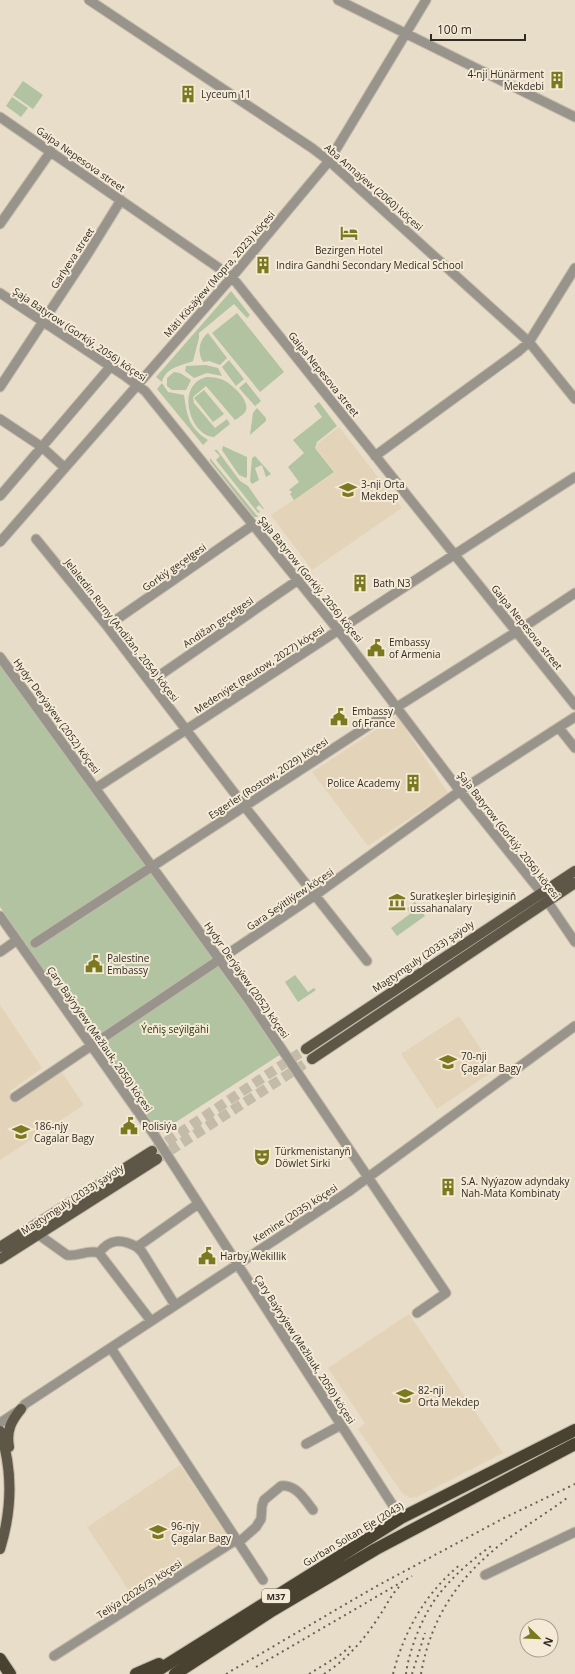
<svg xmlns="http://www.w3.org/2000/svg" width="575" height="1674" font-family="'Open Sans',sans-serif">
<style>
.built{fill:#e3d4b9}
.green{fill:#b1c3a1}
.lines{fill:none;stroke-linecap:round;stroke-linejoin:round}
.major-tunnel{stroke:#c3baa8;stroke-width:10;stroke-dasharray:10 5;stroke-linecap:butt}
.minor-casing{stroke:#c3baa8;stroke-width:11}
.major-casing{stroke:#c3baa8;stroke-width:12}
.highway-casing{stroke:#c3baa8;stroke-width:14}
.minor{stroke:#98948c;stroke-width:9}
.major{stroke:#5e5748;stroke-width:10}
.highway{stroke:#4a4231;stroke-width:12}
.rail{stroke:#686257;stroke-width:2;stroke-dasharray:2 4;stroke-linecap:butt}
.labels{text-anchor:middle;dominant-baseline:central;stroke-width:4;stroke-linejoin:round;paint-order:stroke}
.shield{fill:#f5ead6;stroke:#6b655a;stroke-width:1}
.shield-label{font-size:9px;font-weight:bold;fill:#302c25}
.poi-label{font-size:10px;fill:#302c25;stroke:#f5ead6;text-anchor:start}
.street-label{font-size:10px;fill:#302c25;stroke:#f5ead6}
.park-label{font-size:10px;fill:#223607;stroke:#f5ead6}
</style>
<rect width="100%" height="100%" fill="#e8ddc9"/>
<!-- built -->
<path class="built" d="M339 427 402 508 312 570 271 515 335 472 316 448 318 443Z
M397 716 448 793 368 846 312 772Z
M0 1005 42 1068 10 1091 14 1102 61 1071 84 1105 0 1160Z
M459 1016 495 1070 437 1109 401 1054Z
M409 1314 503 1453 417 1497 410 1498 402 1493 358 1429 365 1423 328 1368Z
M180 1465 228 1537 135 1600 87 1527Z"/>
<!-- green -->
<path class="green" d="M23 81 43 95 33 109 13 95Z
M12 97 28 108 21 117 6 106Z
M231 291 250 315 247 318 234 304 199 333V338L193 361C181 366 166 367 162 382L156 377Z
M237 313 284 372 260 392 212 333Z
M208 333 227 358 220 365 209 361 203 362C197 352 199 340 208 333Z
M229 360 244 379 236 386 222 367Z
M206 365 218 368 222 376 207 373 194 378 185 371 186 366Z
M174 372 180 373 191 380 186 390H172L167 386V378Z
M206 377C213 377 221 378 227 382 234 387 249 400 246 410 245 414 238 418 235 420L206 386 193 397 194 403 215 428 227 419 230 424 214 437C191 437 174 386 206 377Z
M246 382 261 401 255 406 239 388Z
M162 383 168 392 184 395C187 416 189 428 208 440L203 445 157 389Z
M204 390 224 414 213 422 194 398Z
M319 402 337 426 317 442 315 448 334 472 294 500 290 494 292 492 289 490 299 482 288 467 304 453 293 440 322 417 314 406Z
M257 408 266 418V421L250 435 253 413Z
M223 446 247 457V476L246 478 239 475 222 450Z
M214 450H217L240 481 248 486 264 509H263L259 505 256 508 260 512 258 513 216 460 220 456Z
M255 456 271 474 266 477 262 465 255 468 259 480 252 484 250 481 252 458Z
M210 458 258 517H254L210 461Z
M0 662 281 1054 159 1133 0 907Z
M415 902 425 916 397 936 391 928 410 914 407 908Z
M295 975 308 992 314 988 316 990 298 1002 285 982Z"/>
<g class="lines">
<!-- major-tunnel -->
<path class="major-tunnel" d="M154 1150 306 1049
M157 1159 312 1059"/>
<!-- minor casing -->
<g class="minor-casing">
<path id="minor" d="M89 0 312 148 329 161 529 342 575 399
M338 0 575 117
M0 117 232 277 575 705
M0 224 51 151
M0 293 125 376 145 391 338 630 460 791 541 892 575 942
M0 387 87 255 121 200
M0 419 42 447 65 468
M375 456 519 351 529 342 575 268
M0 496 111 366
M36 539 107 626 245 807 367 961
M0 542 232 277 329 161 426 0
M107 626 253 525
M0 657 248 999 446 1293 417 1313
M150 682 298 580
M559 728 575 748
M96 788C256 685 415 579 575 477
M0 916 155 1136 401 1518
M35 943 397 707 516 632 575 593
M0 952 17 940
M15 1097 314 896 460 791 575 717
M39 1235 67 1255C78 1257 88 1249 99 1253L151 1321
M99 1253C110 1238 122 1239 137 1247
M175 1305 142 1252 137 1247 198 1204
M111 1348 263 1580
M0 1423 21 1409 25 1404 348 1192 575 1026
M306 1444 341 1425
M238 1543 256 1527 261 1519 262 1506 264 1500 281 1486C296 1484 305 1500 313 1510
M485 1575 575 1532
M54 1656 236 1540"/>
</g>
<!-- major casing -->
<g class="major-casing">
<path id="major" d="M306 1049 575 871
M312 1059 575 883
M0 1247 152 1151
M0 1259 157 1159
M0 1431C13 1470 12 1510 0 1549
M9 1447C6 1431 11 1421 21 1409"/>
</g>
<!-- highway casing -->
<g class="highway-casing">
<path id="highway" d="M0 1659 10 1674
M136 1674 159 1664
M152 1674 401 1518 575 1430
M175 1674 273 1610 376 1549 575 1444"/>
</g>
<!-- minor -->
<use href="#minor" class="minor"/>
<!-- major -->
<use href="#major" class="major"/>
<!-- highway -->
<use href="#highway" class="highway"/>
<!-- rail -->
<path class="rail" d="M256 1667 412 1576
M226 1674 375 1587 504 1518 575 1484
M309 1674 340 1655 352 1645
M324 1674C346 1660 364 1640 378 1618 386 1607 391 1594 401 1585
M393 1674C404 1631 426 1592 461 1564
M406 1674C409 1649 424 1612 440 1593 455 1574 474 1558 494 1544
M412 1674 425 1633
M421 1674C431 1617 459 1576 505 1541 525 1526 547 1513 567 1498"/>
</g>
<!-- icons -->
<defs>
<g id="building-bare" transform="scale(1.38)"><path d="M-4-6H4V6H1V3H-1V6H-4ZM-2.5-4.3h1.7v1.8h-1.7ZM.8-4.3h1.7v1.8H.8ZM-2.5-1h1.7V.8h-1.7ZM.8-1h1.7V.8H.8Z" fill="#7b7920" stroke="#f5ead6" stroke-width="2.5" paint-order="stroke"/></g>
<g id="hotel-bare" transform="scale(1.38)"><path d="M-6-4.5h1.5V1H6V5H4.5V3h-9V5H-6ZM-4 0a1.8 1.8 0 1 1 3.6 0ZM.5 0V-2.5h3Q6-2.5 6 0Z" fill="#7b7920" stroke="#f5ead6" stroke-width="2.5" paint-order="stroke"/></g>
<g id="school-bare" transform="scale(1.38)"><path d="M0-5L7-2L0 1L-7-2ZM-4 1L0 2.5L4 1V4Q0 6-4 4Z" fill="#7b7920" stroke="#f5ead6" stroke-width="2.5" paint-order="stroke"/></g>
<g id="civic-bare" transform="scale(1.38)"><path d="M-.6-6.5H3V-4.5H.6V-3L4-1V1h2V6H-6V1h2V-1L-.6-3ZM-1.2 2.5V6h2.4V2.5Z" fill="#7b7920" stroke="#f5ead6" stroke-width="2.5" paint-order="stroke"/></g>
<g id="museum-bare" transform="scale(1.38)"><path d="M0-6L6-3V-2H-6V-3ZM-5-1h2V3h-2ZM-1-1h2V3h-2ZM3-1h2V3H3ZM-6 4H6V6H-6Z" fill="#7b7920" stroke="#f5ead6" stroke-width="2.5" paint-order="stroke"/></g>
<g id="theatre-bare" transform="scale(1.38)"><path d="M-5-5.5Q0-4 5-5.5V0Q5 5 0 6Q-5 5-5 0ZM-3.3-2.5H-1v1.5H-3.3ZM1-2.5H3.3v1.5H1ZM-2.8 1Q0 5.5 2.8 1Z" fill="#7b7920" stroke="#f5ead6" stroke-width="2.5" paint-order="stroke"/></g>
</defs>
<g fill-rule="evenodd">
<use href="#building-bare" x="557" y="80"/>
<use href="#building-bare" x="188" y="94"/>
<use href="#hotel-bare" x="349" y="233"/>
<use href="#building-bare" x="263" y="265"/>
<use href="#school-bare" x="348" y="490"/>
<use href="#building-bare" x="360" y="583"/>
<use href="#civic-bare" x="376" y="648"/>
<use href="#civic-bare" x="339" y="717"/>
<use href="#building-bare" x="413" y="783"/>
<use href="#museum-bare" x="397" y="902"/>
<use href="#civic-bare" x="94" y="964"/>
<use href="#school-bare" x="448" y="1062"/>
<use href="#civic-bare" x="129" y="1126"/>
<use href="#school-bare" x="21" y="1132"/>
<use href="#theatre-bare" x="262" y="1157"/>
<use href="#building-bare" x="448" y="1187"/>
<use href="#civic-bare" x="207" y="1256"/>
<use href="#school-bare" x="405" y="1396"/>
<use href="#school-bare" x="158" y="1532"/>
</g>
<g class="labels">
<!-- shield labels -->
<rect class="shield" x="262" y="1589" width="28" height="14" rx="3"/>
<g class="shield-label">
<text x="276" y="1596">M37</text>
</g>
<!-- poi labels -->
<g class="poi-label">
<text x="544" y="74" text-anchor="end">4-nji Hünärment<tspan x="544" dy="12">Mekdebi</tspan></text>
<text x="201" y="94">Lyceum 11</text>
<text x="349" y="250" text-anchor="middle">Bezirgen Hotel</text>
<text x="276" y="265">Indira Gandhi Secondary Medical School</text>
<text x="361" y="484">3-nji Orta<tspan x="361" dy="12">Mekdep</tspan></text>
<text x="373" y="583">Bath N3</text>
<text x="389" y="642">Embassy<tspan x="389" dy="12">of Armenia</tspan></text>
<text x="352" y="711">Embassy<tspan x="352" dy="12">of France</tspan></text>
<text x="400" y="783" text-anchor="end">Police Academy</text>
<text x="410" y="896">Suratkeşler birleşiginiň<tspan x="410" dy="12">ussahanalary</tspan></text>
<text x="107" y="958">Palestine<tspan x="107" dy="12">Embassy</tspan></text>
<text x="461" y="1056">70-nji<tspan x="461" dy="12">Çagalar Bagy</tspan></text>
<text x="34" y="1126">186-njy<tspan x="34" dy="12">Cagalar Bagy</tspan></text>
<text x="142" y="1126">Polisiýa</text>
<text x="275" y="1151">Türkmenistanyň<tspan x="275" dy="12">Döwlet Sirki</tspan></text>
<text x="461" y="1181">S.A. Nyýazow adyndaky<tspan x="461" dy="12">Nah-Mata Kombinaty</tspan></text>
<text x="220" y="1256">Harby Wekillik</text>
<text x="418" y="1390">82-nji<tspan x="418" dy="12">Orta Mekdep</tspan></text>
<text x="171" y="1526">96-njy<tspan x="171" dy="12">Çagalar Bagy</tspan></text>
</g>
<!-- street labels -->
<g class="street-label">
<text transform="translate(81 159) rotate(35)">Gaipa Nepesova street</text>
<text transform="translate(374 187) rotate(41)">Aba Annaýew (2060) köçesi</text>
<text transform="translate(72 258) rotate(-57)">Garlyeva street</text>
<text transform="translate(219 274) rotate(-49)">Mäti Kösäýew (Mopra, 2023) köçesi</text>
<text transform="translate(80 334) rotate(34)">Şaja Batyrow (Gorkiý, 2056) köçesi</text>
<text transform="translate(324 374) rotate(51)">Gaipa Nepesova street</text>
<text transform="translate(174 567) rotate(-35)">Gorkiý geçelgesi</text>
<text transform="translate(311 579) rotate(51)">Şaja Batyrow (Gorkiý, 2056) köçesi</text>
<text transform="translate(218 622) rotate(-34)">Andižan geçelgesi</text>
<text transform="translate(527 627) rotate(51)">Gaipa Nepesova street</text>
<text transform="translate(122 630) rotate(52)">Jelaletdin Rumy (Andižan, 2054) köçesi</text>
<text transform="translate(259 669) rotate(-33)">Medeniýet (Reutow, 2027) köçesi</text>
<text transform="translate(57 716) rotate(54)">Hydyr Derýaýew (2052) köçesi</text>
<text transform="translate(268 778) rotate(-33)">Esgerler (Rostow, 2029) köçesi</text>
<text transform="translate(509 835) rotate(52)">Şaja Batyrow (Gorkiý, 2056) köçesi</text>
<text transform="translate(290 899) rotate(-34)">Gara Seýitliýew köçesi</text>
<text transform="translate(423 956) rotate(-34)">Magtymguly (2033) şaýoly</text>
<text transform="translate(247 980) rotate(55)">Hydyr Derýaýew (2052) köçesi</text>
<text transform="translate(100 1039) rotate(55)">Çary Baýryýew (Mežlauk, 2050) köçesi</text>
<text transform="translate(72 1199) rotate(-33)">Magtymguly (2033) şaýoly</text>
<text transform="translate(295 1213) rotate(-33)">Kemine (2035) köçesi</text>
<text transform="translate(305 1349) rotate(57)">Çary Baýryýew (Mežlauk, 2050) köçesi</text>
<text transform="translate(353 1534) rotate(-31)">Gurban Soltan Eje (2043)</text>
<text transform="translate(139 1589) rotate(-33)">Teliýa (2026/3) köçesi</text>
</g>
<!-- park labels -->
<g class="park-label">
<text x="175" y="1029">Ýeňiş seýilgähi</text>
</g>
</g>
<!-- north arrow -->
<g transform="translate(539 1638) rotate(113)"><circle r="19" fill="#f5ead6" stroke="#a69e8f"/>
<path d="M0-3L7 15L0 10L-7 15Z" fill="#7b7920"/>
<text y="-6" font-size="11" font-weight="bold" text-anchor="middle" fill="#302c25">N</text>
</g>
<!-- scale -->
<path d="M431 34v6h94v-6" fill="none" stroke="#302c25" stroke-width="2"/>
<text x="437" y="34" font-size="12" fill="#302c25" stroke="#f5ead6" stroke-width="3" paint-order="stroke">100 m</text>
</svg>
